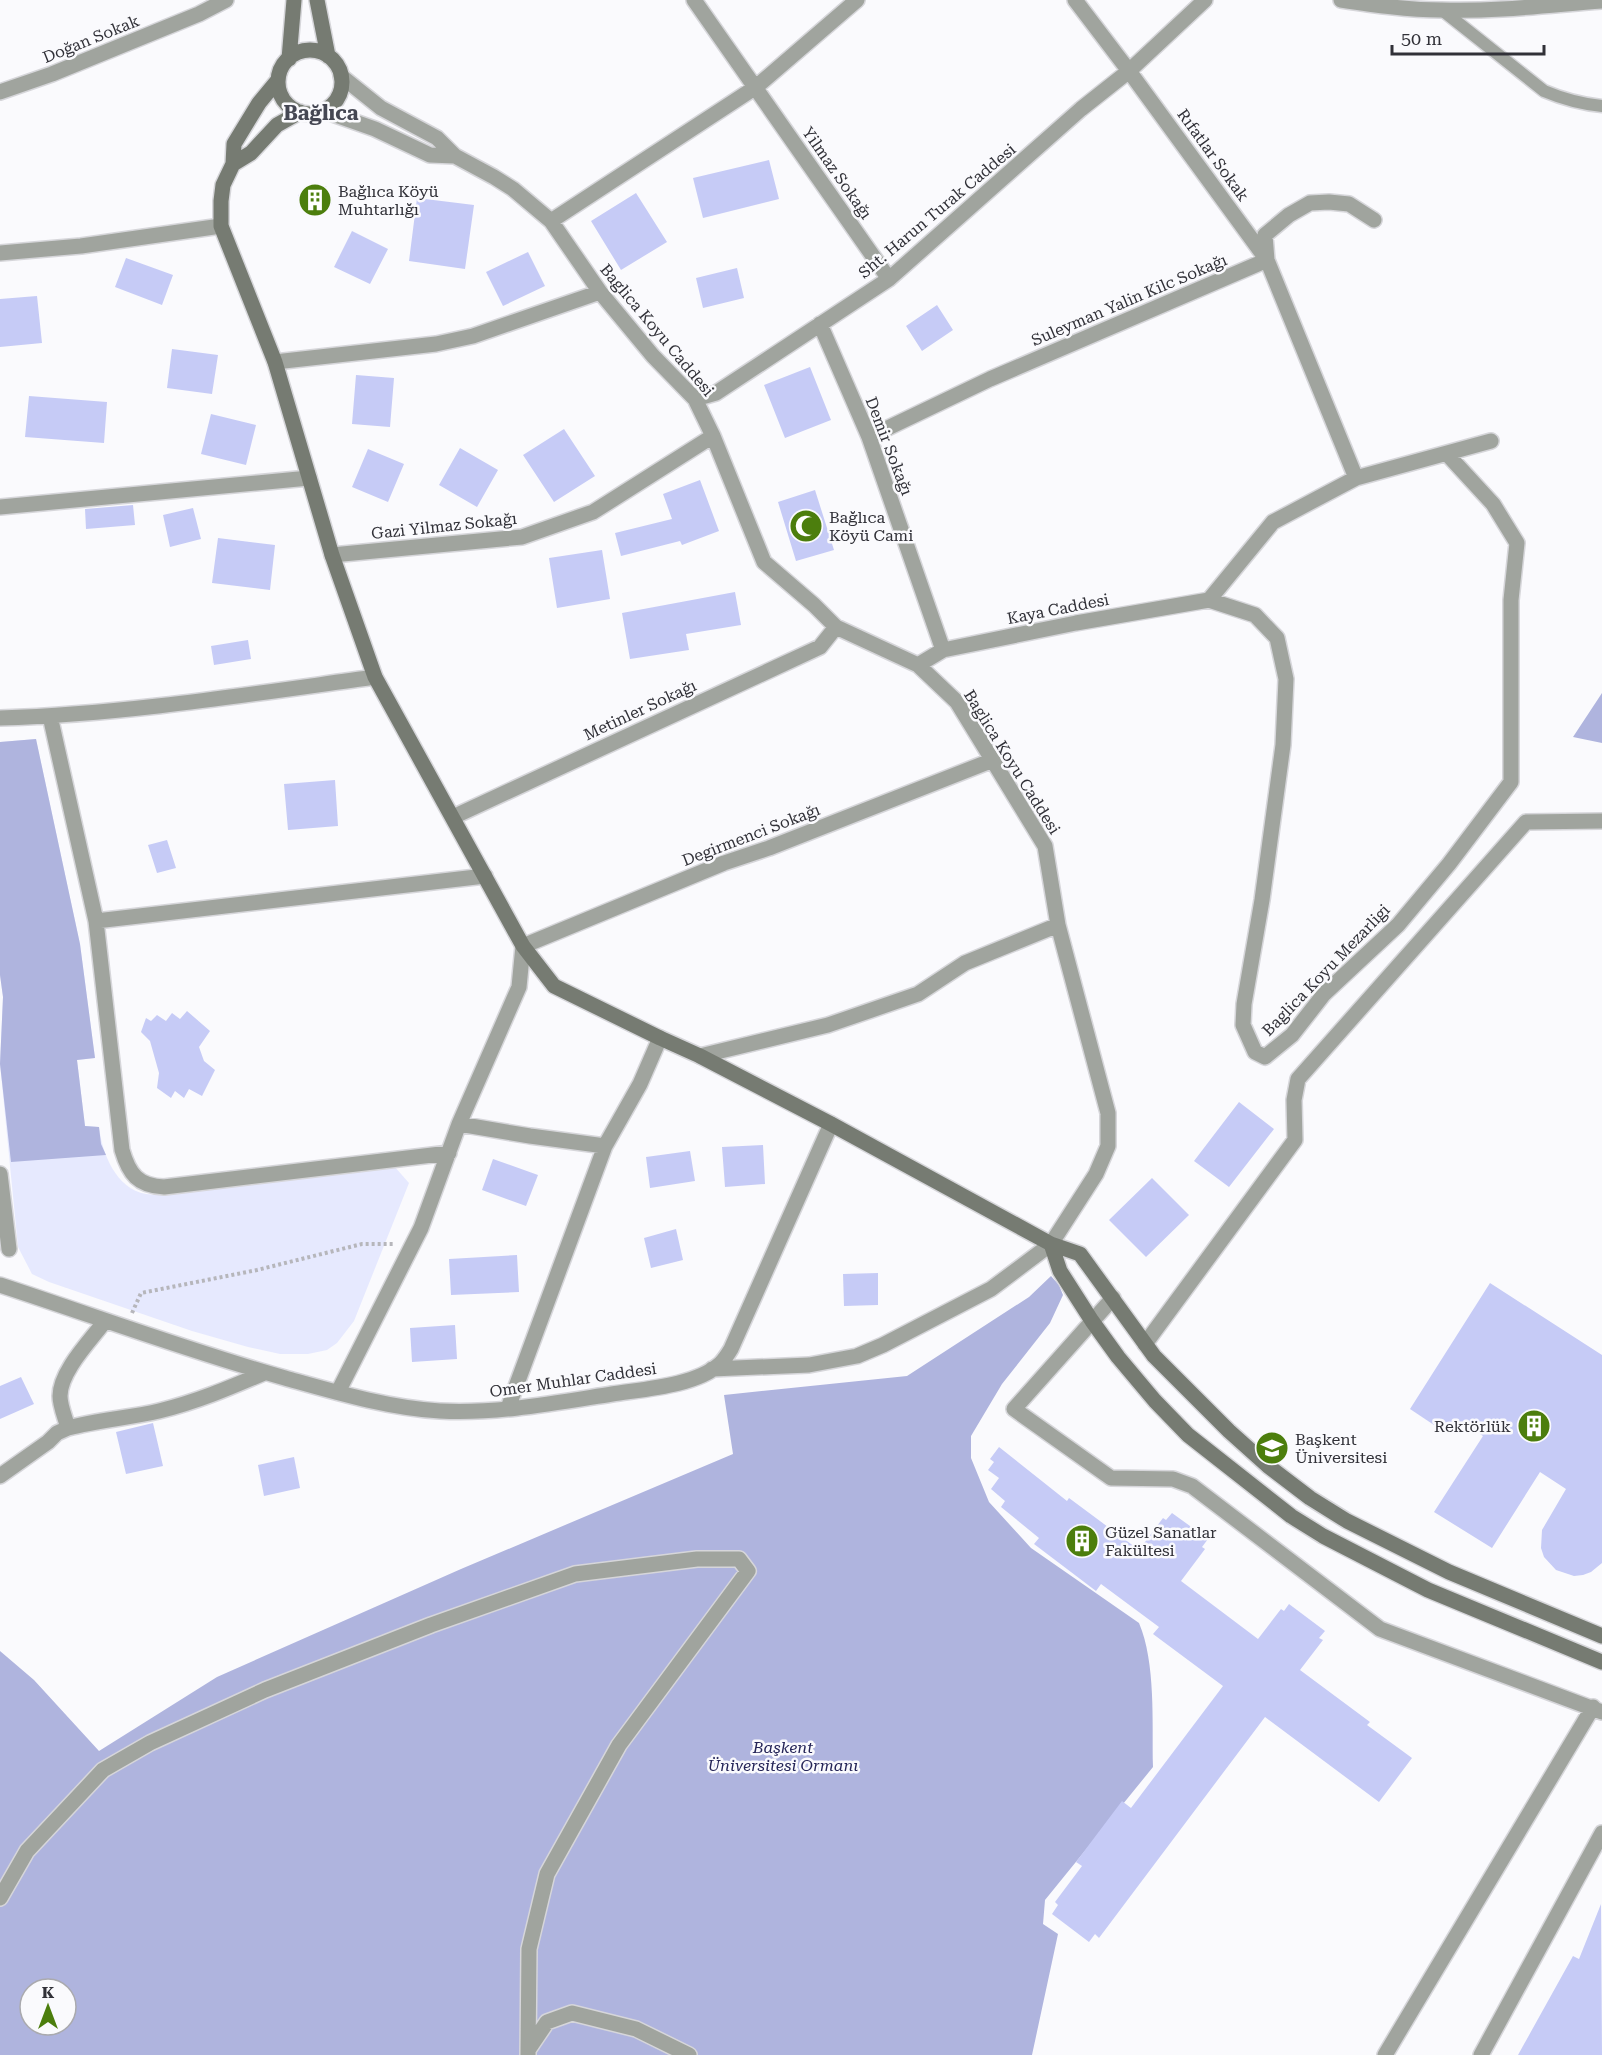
<svg xmlns="http://www.w3.org/2000/svg" width="1602" height="2055" font-family="'Roboto Serif',serif">
<style>
.green{fill:#e6e9fe}
.forest{fill:#afb4de;fill-rule:evenodd}
.building{fill:#c6cbf6}
.lines{fill:none;stroke-linecap:round;stroke-linejoin:round}
.lane-casing{stroke:#d6d6da;stroke-width:15}
.street-casing{stroke:#d6d6da;stroke-width:18}
.secondary-casing{stroke:#d6d6da;stroke-width:18}
.path{stroke:#b6b6bb;stroke-width:4;stroke-dasharray:3 3;stroke-linecap:butt}
.lane{stroke:#a0a49e;stroke-width:12}
.street{stroke:#a0a49e;stroke-width:15}
.secondary{stroke:#767b72;stroke-width:15}
.labels{text-anchor:middle;dominant-baseline:central;stroke-width:5;stroke-linejoin:round;paint-order:stroke}
.street-label{font-size:16px;fill:#313138;stroke:#fafafd}
.poi-label{font-size:16px;fill:#313138;stroke:#fafafd;text-anchor:start}
.park-label{font-size:16px;font-style:italic;fill:#242457;stroke:#fafafd}
.quarter-label{font-size:20px;font-weight:bold;fill:#454753;stroke:#fafafd}
</style>
<rect width="100%" height="100%" fill="#fafafd"/>
<!-- green -->
<path class="green" d="M36 739 80 944 95 1058 77 1060 85 1126 99 1127C102 1153 116 1189 146 1194 152 1195 159 1194 166 1194L394 1166 409 1183 354 1321 337 1343 327 1350 308 1354H280L248 1347 192 1331 49 1282 32 1274 18 1247 0 1064 3 997 0 975V742Z"/>
<!-- forest -->
<path class="forest" d="M1602 693V743L1573 737Z
M36 739 80 944 95 1058 77 1060 85 1126 99 1127 101 1144 106 1155 11 1162 0 1064 3 997 0 975V742Z
M1051 1276 1059 1285 1063 1295 1050 1323 1002 1384 971 1436V1458L989 1502 1031 1548 1139 1623C1156 1663 1152 1723 1153 1767L1045 1900 1043 1924 1058 1934 1032 2055H0V1651L34 1680 99 1751 217 1677 461 1569 733 1454 724 1395 907 1376 1029 1297ZM30 1989H66V2025H30Z"/>
<!-- building -->
<path class="building" d="M769 160 779 199 703 218 693 178Z
M326 186 332 204 304 212 298 195Z
M636 193 667 242 621 270 591 221Z
M417 198 474 205 465 269 409 261Z
M352 231 388 249 370 284 334 267Z
M528 252 545 286 503 306 486 272Z
M126 258 173 275 162 305 115 287Z
M737 268 744 298 703 308 696 278Z
M37 296 42 343 0 347V299Z
M937 305 953 330 922 351 906 326Z
M172 349 218 355 212 394 167 388Z
M810 367 831 420 785 438 764 385Z
M356 375 394 378 390 427 352 424Z
M29 396 107 402 104 443 25 437Z
M211 414 256 425 246 465 201 454Z
M564 429 595 476 554 502 523 455Z
M460 448 498 470 477 507 439 485Z
M368 449 404 464 388 502 352 487Z
M700 480 719 531 682 545 680 541 621 556 615 533 672 519 663 494Z
M815 490 834 550 796 561 778 502Z
M133 505 135 525 86 529 85 509Z
M193 508 201 539 170 547 163 515Z
M218 538 275 545 270 590 212 583Z
M602 550 610 599 557 608 549 558Z
M735 592 741 625 686 634 689 650 630 659 622 613Z
M248 640 251 659 214 665 211 646Z
M335 780 338 826 288 830 284 784Z
M167 840 176 868 157 873 148 845Z
M187 1011 210 1031 199 1047 204 1061 215 1070 202 1096 189 1089 184 1098 175 1091 171 1098 157 1088 159 1073 150 1041 141 1032 146 1018 151 1021 157 1015 166 1021 172 1013 180 1019Z
M1239 1102 1274 1129 1229 1187 1194 1161Z
M763 1145 765 1184 725 1187 722 1147Z
M690 1151 695 1181 650 1188 646 1157Z
M493 1159 538 1175 526 1206 482 1190Z
M1152 1178 1189 1215 1146 1257 1109 1220Z
M676 1229 683 1260 651 1268 644 1238Z
M517 1255 519 1292 451 1295 449 1259Z
M878 1273V1305L844 1306 843 1274Z
M1490 1283 1602 1355V1563L1591 1572 1583 1575 1574 1576 1556 1570 1544 1557 1541 1548 1542 1530 1566 1489 1540 1472 1492 1548 1434 1512 1483 1436 1455 1419 1446 1433 1410 1409Z
M455 1325 457 1359 412 1362 410 1328Z
M21 1377 34 1404 0 1419V1386Z
M153 1423 163 1466 126 1474 116 1432Z
M999 1447 1067 1501 1069 1498 1139 1550 1163 1518 1166 1520 1172 1513 1208 1539 1202 1547 1205 1549 1181 1581 1258 1639 1281 1609 1284 1611 1289 1604 1325 1631 1319 1638 1323 1640 1300 1670 1370 1722 1367 1725 1412 1758 1379 1802 1265 1717 1099 1938 1095 1934 1089 1942 1052 1914 1058 1905 1055 1902 1082 1866 1076 1862 1122 1801 1131 1808 1223 1686 1153 1634 1159 1627 1101 1584 1096 1591 1034 1544 1039 1538 1001 1507 1005 1501 991 1489 999 1478 988 1470 994 1462 990 1459Z
M294 1457 300 1488 264 1496 258 1465Z
M1601 1904 1602 2055H1518L1573 1956 1579 1959Z"/>
<g class="lines">
<!-- lane casing -->
<g class="lane-casing">
<path id="lane" d="M1442 10 1544 91C1563 99 1581 104 1602 106"/>
</g>
<!-- street casing -->
<g class="street-casing">
<path id="street" d="M694 0 889 279
M1075 0 1129 71 1267 260 1356 478
M1341 0C1374 5 1408 10 1441 10 1495 12 1549 5 1602 1
M341 76 381 108 437 138 455 156 494 177 513 189 551 221 600 292 653 356 695 399 713 436 764 562 814 605 836 627 918 665 957 702 1045 846 1058 925 1108 1113V1146L1096 1174 1051 1244 991 1289 883 1345 857 1356 809 1365 712 1369
M0 92 52 74 199 14 226 0
M324 111 375 129 430 155 455 156
M551 221 756 87 857 0
M0 253 81 246 221 226
M820 324 869 437 943 650
M275 362 436 344 473 336 600 292
M695 399 716 393 889 279 1081 109 1129 71 1205 0
M869 437 990 379 1267 260 1265 235 1289 215 1310 203 1329 202 1349 204 1374 220
M0 507 309 478
M332 555 522 537 593 512 713 436
M1209 600 1273 522 1356 478 1491 441
M918 665 943 650 1076 623 1209 600 1255 615 1277 638 1286 679 1283 745 1262 900 1244 1004 1243 1025 1255 1052 1265 1057 1292 1035 1324 994 1398 925 1449 864 1511 782V600L1517 543 1493 504 1447 454
M50 716 96 921 122 1150C129 1174 138 1186 164 1187L449 1153
M0 718C126 714 251 694 375 677
M453 817 820 647 836 627
M96 921 485 876
M700 1056 828 1025 918 994 965 963 1058 925
M459 1124 530 1136 605 1146 640 1084 660 1038
M0 1174 9 1249
M0 1285C95 1316 189 1351 285 1378 335 1392 388 1408 440 1411 498 1414 555 1403 612 1394 644 1389 695 1386 720 1364 724 1360 728 1354 731 1349L831 1124
M1113 1298 1014 1409 1111 1478 1173 1479 1192 1486 1380 1629 1602 1712
M1145 1344 1295 1140 1294 1100 1298 1079 1526 822 1602 821
M338 1392 421 1228 459 1124 519 987 523 946 724 863 769 848 993 760
M508 1408 605 1146
M68 1428C65 1417 60 1406 60 1396 60 1371 91 1340 105 1321
M0 1476 48 1442 57 1433 68 1428C98 1420 129 1418 159 1411 196 1402 229 1388 264 1373
M0 1898 27 1851 103 1770 150 1743 265 1690 431 1625 575 1574 697 1559H739L748 1571 619 1745 547 1874 529 1949 528 2055
M528 2050 547 2022 572 2013 636 2029 689 2055
M1385 2055 1593 1707
M1481 2055 1602 1833"/>
</g>
<!-- secondary casing -->
<g class="secondary-casing">
<path id="secondary" d="M317 0 328 56
M278 82a32 32 0 1 1 64 0a32 32 0 1 1-64 0Z
M289 59 294 0
M278 80 259 103 234 144 233 164 223 185 221 201V226L275 362 332 555 375 677 523 946 554 986 660 1038 700 1056 831 1124 1051 1244 1080 1254 1154 1356 1229 1431 1268 1466 1310 1498 1347 1521 1449 1572 1602 1636
M233 164 251 153 277 125 300 112
M1051 1244 1060 1271 1092 1321 1118 1357 1155 1401 1188 1435 1291 1516 1323 1536 1428 1590 1602 1662"/>
</g>
<!-- path -->
<path class="path" d="M132 1313 141 1293 257 1270 362 1244H394"/>
<!-- lane -->
<use href="#lane" class="lane"/>
<!-- street -->
<use href="#street" class="street"/>
<!-- secondary -->
<use href="#secondary" class="secondary"/>
</g>
<!-- icons -->
<defs>
<g id="building-disc" transform="scale(1.725)"><circle r="9.5" fill="#4c7e0d" stroke="#fafafd"/><path d="M-4-6H4V6H1V3H-1V6H-4ZM-2.5-4.3h1.7v1.8h-1.7ZM.8-4.3h1.7v1.8H.8ZM-2.5-1h1.7V.8h-1.7ZM.8-1h1.7V.8H.8Z" fill="#fff"/></g>
<g id="mosque-disc" transform="scale(1.725)"><circle r="9.5" fill="#4c7e0d" stroke="#fafafd"/><path d="M3.5-4.9A6 6 0 1 0 3.5 4.9A5 5 0 1 1 3.5-4.9Z" fill="#fff"/></g>
<g id="university-disc" transform="scale(1.725)"><circle r="9.5" fill="#4c7e0d" stroke="#fafafd"/><path d="M0-5L7-2L0 1L-7-2ZM-4 1L0 2.5L4 1V4Q0 6-4 4Z" fill="#fff"/></g>
</defs>
<g fill-rule="evenodd">
<use href="#building-disc" x="315" y="200"/>
<use href="#mosque-disc" x="806" y="526"/>
<use href="#building-disc" x="1534" y="1426"/>
<use href="#university-disc" x="1272" y="1448"/>
<use href="#building-disc" x="1082" y="1541"/>
</g>
<g class="labels">
<!-- street labels -->
<g class="street-label">
<text transform="translate(91 39) rotate(-22)">Doğan Sokak</text>
<text transform="translate(1213 155) rotate(54)">Rıfatlar Sokak</text>
<text transform="translate(837 173) rotate(55)">Yilmaz Sokağı</text>
<text transform="translate(937 211) rotate(-40)">Sht. Harun Turak Caddesi</text>
<text transform="translate(1129 300) rotate(-23)">Suleyman Yalin Kilc Sokağı</text>
<text transform="translate(657 330) rotate(50)">Baglica Koyu Caddesi</text>
<text transform="translate(889 446) rotate(69)">Demir Sokağı</text>
<text transform="translate(444 526) rotate(-6)">Gazi Yilmaz Sokağı</text>
<text transform="translate(1058 609) rotate(-11)">Kaya Caddesi</text>
<text transform="translate(640 710) rotate(-25)">Metinler Sokağı</text>
<text transform="translate(1012 762) rotate(58)">Baglica Koyu Caddesi</text>
<text transform="translate(751 835) rotate(-21)">Degirmenci Sokağı</text>
<text transform="translate(1326 970) rotate(-46)">Baglica Koyu Mezarligi</text>
<text transform="translate(573 1380) rotate(-8)">Omer Muhlar Caddesi</text>
</g>
<!-- poi labels -->
<g class="poi-label">
<text x="338" y="191">Bağlıca Köyü<tspan x="338" dy="18">Muhtarlığı</tspan></text>
<text x="829" y="517">Bağlıca<tspan x="829" dy="18">Köyü Cami</tspan></text>
<text x="1511" y="1426" text-anchor="end">Rektörlük</text>
<text x="1295" y="1439">Başkent<tspan x="1295" dy="18">Üniversitesi</tspan></text>
<text x="1105" y="1532">Güzel Sanatlar<tspan x="1105" dy="18">Fakültesi</tspan></text>
</g>
<!-- park labels -->
<g class="park-label">
<text x="783" y="1747">Başkent<tspan x="783" dy="18">Üniversitesi Ormanı</tspan></text>
</g>
<!-- quarter labels -->
<g class="quarter-label">
<text x="321" y="113">Bağlıca</text>
</g>
</g>
<!-- north arrow -->
<g transform="translate(48 2007)"><circle r="28" fill="#fafafd" stroke="#aaaaae" stroke-width="1.5"/>
<path d="M0-4.5L10 22L0 15L-10 22Z" fill="#4c7e0d"/>
<text y="-9" font-size="16" font-weight="bold" text-anchor="middle" fill="#313138">K</text>
</g>
<!-- scale -->
<path d="M1392 45v9h152v-9" fill="none" stroke="#313138" stroke-width="3"/>
<text x="1401" y="45" font-size="18" fill="#313138" stroke="#fafafd" stroke-width="4.5" paint-order="stroke">50 m</text>
</svg>
